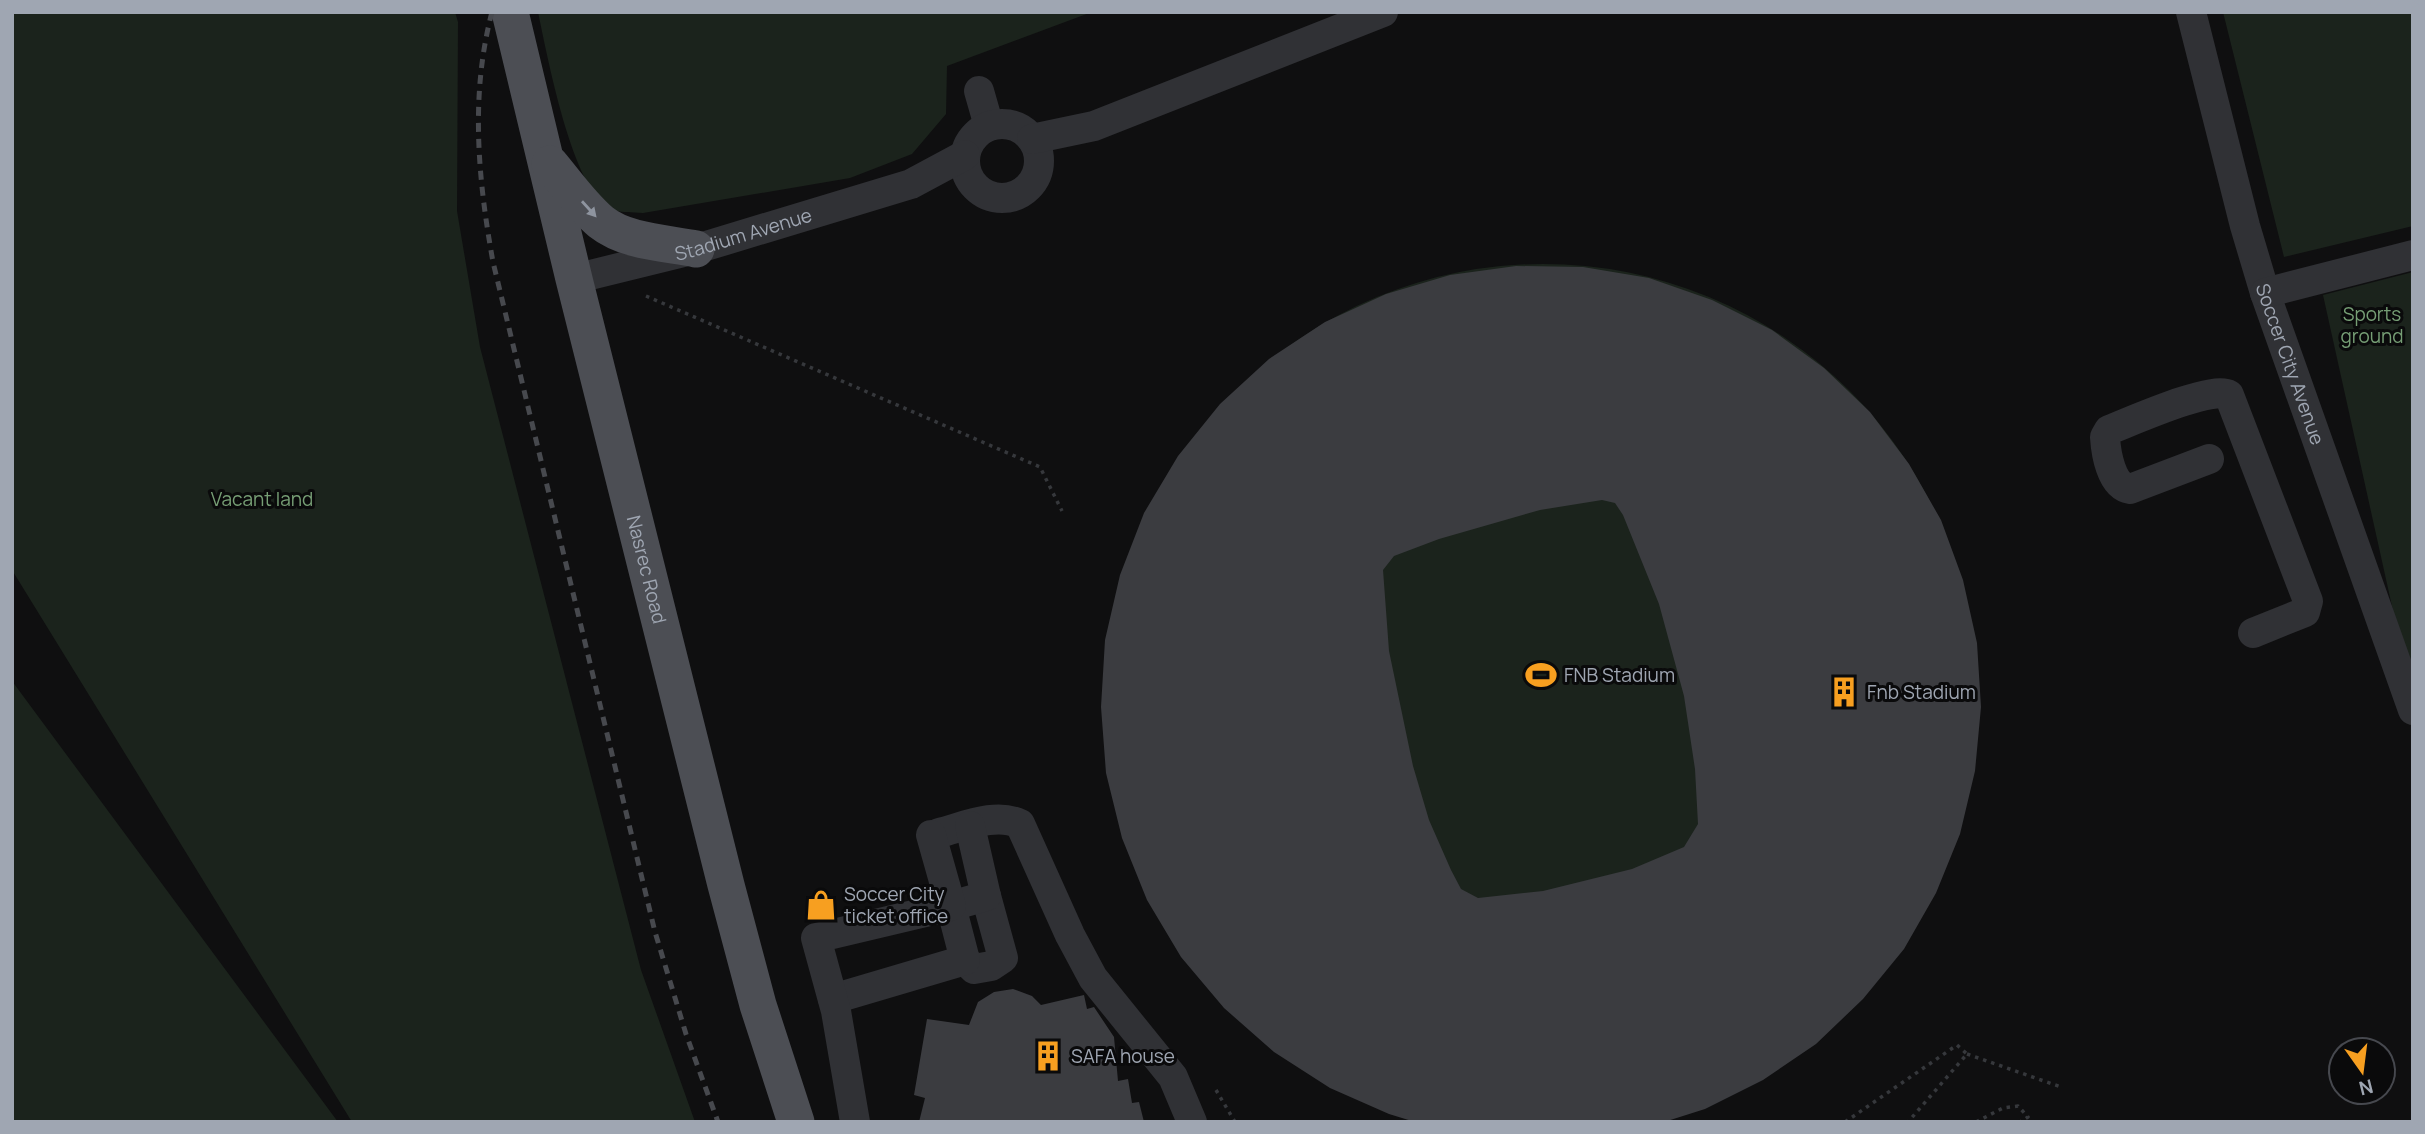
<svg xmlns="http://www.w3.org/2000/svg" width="2425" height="1134" font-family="Manrope,sans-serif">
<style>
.green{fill:#1b231c}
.building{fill:#3b3c40;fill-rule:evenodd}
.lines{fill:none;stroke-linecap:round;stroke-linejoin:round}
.path{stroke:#36383c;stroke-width:3.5;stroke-dasharray:3.5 5;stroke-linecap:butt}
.minor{stroke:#303135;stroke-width:30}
.major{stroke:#4c4e54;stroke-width:37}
.rail{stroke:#47494e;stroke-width:5;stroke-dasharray:9 7;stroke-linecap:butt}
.oneway{fill:#8e949f}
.labels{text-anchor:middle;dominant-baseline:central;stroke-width:6;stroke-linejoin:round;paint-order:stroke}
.street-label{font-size:19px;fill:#9fa6b2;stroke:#0a0a0b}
.park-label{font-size:19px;fill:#769e75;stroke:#0a0a0b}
.poi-label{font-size:19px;fill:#9fa6b2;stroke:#0a0a0b;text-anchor:start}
</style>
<rect width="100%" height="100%" fill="#0f0f10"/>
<!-- green -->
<path class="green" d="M12 12H455L458 22 457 211 480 347 641 970 695 1122H352L12 570Z
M538 12H1092L947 66 946 114 912 154 850 178 643 213C633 212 619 213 610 209 572 190 547 54 538 12Z
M2223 12H2413V226L2284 257Z
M1109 698a434 434 0 1 1 868 0a434 434 0 1 1-868 0Z
M2413 272V701L2323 295Z
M12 681 338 1122H12Z"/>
<!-- building -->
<path class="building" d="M1516 266 1583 267 1649 278 1712 300 1772 330 1824 368 1870 412 1909 464 1941 520 1963 580 1977 643 1981 707 1975 771 1960 834 1936 893 1904 949 1863 999 1816 1044 1763 1080 1705 1109 1664 1122H1415L1389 1114 1330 1088 1274 1052 1224 1008 1181 957 1147 900 1122 838 1106 773 1101 707 1105 640 1120 575 1144 513 1178 456 1220 404 1269 359 1325 322 1386 294 1450 275ZM1602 500 1615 503 1623 515 1659 604 1684 696 1695 769 1698 824 1684 847 1632 869 1543 891 1478 898 1461 889 1451 870 1429 820 1413 766 1389 651 1383 570 1394 556 1439 539 1540 510Z
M1013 989 1032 996 1041 1005 1084 995 1087 1009 1094 1007 1114 1037 1118 1081 1128 1079 1132 1103 1139 1102 1144 1122H919L925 1098 914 1095 927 1019 969 1025 978 1002 994 992Z"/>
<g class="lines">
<!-- path -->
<path class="path" d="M646 296 1040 467 1062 511
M1967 1054 2061 1087
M1216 1090 1235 1122
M1845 1122 1957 1045 1967 1054 1908 1122
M1976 1122 2003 1108 2018 1106 2028 1117 2020 1122"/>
<!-- minor -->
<g class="minor">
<path id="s1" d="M2191 12 2245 226 2265 293 2413 710"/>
<path d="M979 91 989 126"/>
<circle cx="1002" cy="161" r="37"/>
<path d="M1032 139 1094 126 1383 12"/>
<path id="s2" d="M574 279 696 249 911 184 965 155"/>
<path d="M2265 293 2413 255"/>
<path d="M2209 459 2130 489C2111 486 2106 453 2105 437L2109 430C2130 422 2212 385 2229 395L2308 601 2305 612 2253 633"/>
<path d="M939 833C963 827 996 812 1020 824L1070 935 1093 978 1173 1077 1192 1122"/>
<path d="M965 960 974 969 991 966 1003 958 986 896"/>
<path d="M833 999 965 960 951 906 986 896 970 826"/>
<path d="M855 1122 836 1011 816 938 951 906 931 835"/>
</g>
<!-- major -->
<g class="major">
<path id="s3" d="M510 12 574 279 726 885 758 1005 796 1122"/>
<path d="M550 164C566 183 582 206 601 222 626 242 666 243 696 249"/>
</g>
<!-- rail -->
<path class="rail" d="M492 12C470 95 478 179 493 262L655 932 686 1034 718 1122"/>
</g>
<!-- one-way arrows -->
<defs><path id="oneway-solid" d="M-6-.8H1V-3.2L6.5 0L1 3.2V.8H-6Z" transform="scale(1.75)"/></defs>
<use class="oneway" href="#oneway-solid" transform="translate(589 209) rotate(48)"/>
<!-- icons -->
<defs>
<g id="stadium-bare" transform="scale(2.415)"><path d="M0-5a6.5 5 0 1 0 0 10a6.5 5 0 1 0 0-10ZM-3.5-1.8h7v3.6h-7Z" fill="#f79f20" stroke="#0a0a0b" stroke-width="2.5" paint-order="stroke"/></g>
<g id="building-bare" transform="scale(2.415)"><path d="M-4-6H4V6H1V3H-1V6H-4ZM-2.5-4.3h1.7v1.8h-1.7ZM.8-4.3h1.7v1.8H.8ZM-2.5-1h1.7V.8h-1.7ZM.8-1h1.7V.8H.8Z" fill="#f79f20" stroke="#0a0a0b" stroke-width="2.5" paint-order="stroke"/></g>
<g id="shop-bare" transform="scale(2.415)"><path d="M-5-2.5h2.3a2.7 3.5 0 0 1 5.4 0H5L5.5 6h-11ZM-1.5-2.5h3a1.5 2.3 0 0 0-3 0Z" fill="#f79f20" stroke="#0a0a0b" stroke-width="2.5" paint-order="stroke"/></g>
</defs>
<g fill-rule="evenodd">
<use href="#stadium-bare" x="1541" y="675"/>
<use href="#building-bare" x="1844" y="692"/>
<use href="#shop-bare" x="821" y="905"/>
<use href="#building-bare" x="1048" y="1056"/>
</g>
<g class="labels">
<!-- street labels -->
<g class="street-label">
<text stroke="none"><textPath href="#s2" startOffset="175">Stadium Avenue</textPath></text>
<text stroke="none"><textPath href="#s1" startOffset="366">Soccer City Avenue</textPath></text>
<text stroke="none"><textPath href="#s3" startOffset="574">Nasrec Road</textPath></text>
</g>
<!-- park labels -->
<g class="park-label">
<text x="2372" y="314">Sports<tspan x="2372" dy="22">ground</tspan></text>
<text x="262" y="499">Vacant land</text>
</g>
<!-- poi labels -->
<g class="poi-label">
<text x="1564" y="675">FNB Stadium</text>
<text x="1867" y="692">Fnb Stadium</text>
<text x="844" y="894">Soccer City<tspan x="844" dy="22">ticket office</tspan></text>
<text x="1071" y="1056">SAFA house</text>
</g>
</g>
<!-- border -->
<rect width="2425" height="1134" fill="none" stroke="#9fa6b2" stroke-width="28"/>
<!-- north arrow -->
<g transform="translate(2362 1071) rotate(166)"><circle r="33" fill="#0a0a0b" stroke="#46484e" stroke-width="2"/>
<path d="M0-5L12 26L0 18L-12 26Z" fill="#f79f20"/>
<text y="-10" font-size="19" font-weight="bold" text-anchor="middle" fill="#9fa6b2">N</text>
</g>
</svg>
